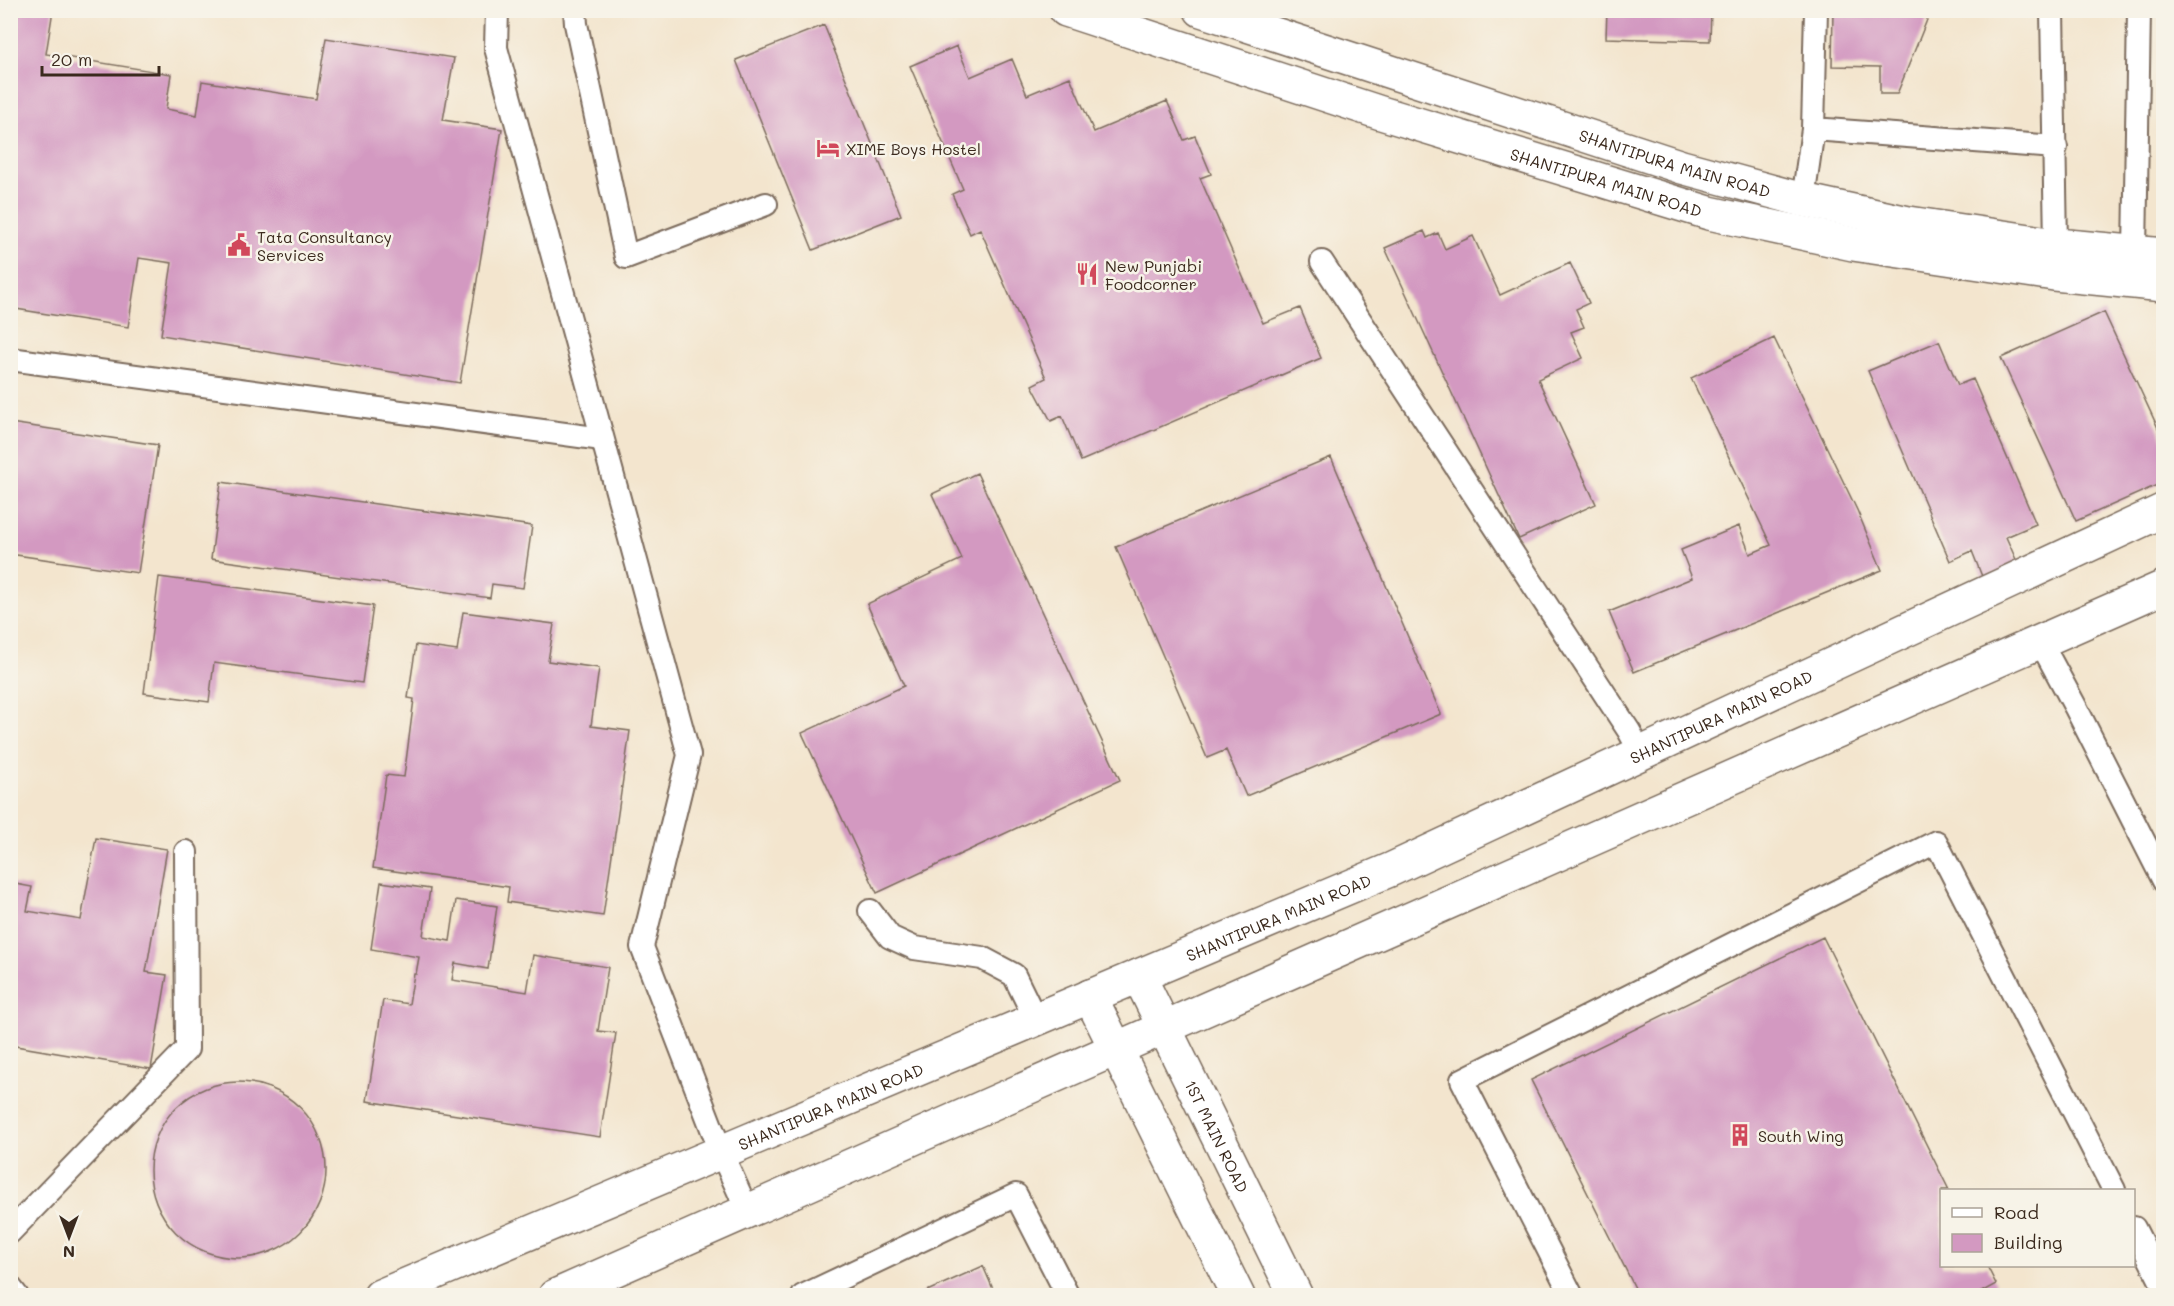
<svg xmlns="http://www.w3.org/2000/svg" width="2174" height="1306" font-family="Mali,sans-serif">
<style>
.building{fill:#d399c1}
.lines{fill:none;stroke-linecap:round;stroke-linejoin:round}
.service-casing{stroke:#7b6b5c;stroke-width:26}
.tertiary-casing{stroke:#7b6b5c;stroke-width:36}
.service{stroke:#fff;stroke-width:22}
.tertiary{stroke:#fff;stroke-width:33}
.labels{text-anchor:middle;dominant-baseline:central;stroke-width:5;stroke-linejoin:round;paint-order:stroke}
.poi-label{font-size:16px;fill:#3b2a1e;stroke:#f7f3e8;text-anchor:start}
.street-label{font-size:16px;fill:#3b2a1e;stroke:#f7f3e8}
</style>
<rect width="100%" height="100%" fill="#f7f3e8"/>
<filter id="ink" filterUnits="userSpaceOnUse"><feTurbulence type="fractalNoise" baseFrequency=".0167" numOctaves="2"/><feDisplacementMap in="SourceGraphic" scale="12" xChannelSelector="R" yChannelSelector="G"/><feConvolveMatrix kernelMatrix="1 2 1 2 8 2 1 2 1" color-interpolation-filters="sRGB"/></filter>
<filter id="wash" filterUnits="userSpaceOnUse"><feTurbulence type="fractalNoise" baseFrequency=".008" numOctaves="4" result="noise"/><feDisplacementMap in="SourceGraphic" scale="24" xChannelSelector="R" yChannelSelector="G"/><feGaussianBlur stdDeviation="1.35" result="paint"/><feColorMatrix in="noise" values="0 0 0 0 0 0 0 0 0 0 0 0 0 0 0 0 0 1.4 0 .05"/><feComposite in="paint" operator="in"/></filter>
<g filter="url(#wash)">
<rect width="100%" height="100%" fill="#f3e5ce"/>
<g id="blocks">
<!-- building -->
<path class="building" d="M10 10H53L46 54 171 74 166 109 197 115 202 81 316 99 326 38 454 58 443 120 502 129 460 383 161 335 172 263 139 258 128 327 10 308Z
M1607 10H1711L1710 41 1606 38Z
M1833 10H1931L1897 94H1880V67L1832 66Z
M824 25 901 215 813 250 736 60Z
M957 46 970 77 1012 59 1027 95 1070 77 1094 132 1167 101 1184 140 1195 136 1211 174 1200 178 1263 323 1300 308 1321 358 1081 461 1062 416 1051 421 1032 385 1046 378 980 229 970 234 952 194 963 189 910 66Z
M1424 231 1427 238 1438 233 1445 249 1473 236 1500 295 1570 263 1589 303 1576 309 1584 327 1571 332 1583 358 1538 379 1596 504 1519 539 1385 248Z
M2104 312 2164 441V482L2076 521 2001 358Z
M1774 338 1857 510 1882 570 1634 672 1609 612 1692 578 1681 550 1739 526 1750 554 1771 545 1691 378Z
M1939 341 1958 385 1973 379 2036 524 2006 537 2018 564 1983 579 1972 551 1950 561 1868 371Z
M10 423 158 445 138 573 10 554Z
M1331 457 1441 714 1246 796 1226 750 1207 758 1116 547Z
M977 473 1120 780 877 893 802 733 904 686 867 604 962 559 932 494Z
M221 482 532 526 523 588 492 584 490 598 211 559Z
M159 577 373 606 362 683 214 663 209 702 144 693Z
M463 612 554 624 548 661 599 668 591 726 630 731 603 916 507 902 509 887 373 868 386 775 404 777 414 699 408 698 416 645 457 651Z
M96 838 167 849 146 972 167 975 151 1069 10 1045V883L32 887 27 911 81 920Z
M381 882 430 889 423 936 450 941 456 900 497 906 488 969 455 963 452 980 527 992 533 955 608 967 598 1031 616 1033 600 1137 367 1101 383 1000 409 1004 414 974H416L419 957 371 949Z
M1823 937 1949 1190H1942V1266H1987L1996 1284 1974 1296H1639L1531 1080Z
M150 1170a88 88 0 1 1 176 0a88 88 0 1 1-176 0Z
M983 1266 996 1296H916Z"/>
</g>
</g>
<g filter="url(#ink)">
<use href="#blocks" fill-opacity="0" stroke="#7b6b5c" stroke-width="1.5"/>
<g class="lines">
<!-- service casing -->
<g class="service-casing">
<path id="service" d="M497 10 496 48 689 755 642 947 721 1152 748 1212
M575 10 576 24 626 257 766 204
M2052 10 2056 245
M1813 129 2056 147
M1803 200 1813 129 1816 10
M2135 252 2139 10
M1322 262 1629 731 1641 753
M10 359 602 439
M2040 641 2076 708 2164 881
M870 911 890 937 914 948 982 958 1014 975 1036 1020
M2134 1228 2164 1287
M10 1232 187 1049 186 852
M10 1287 17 1296
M803 1296 1016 1195 1068 1296
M1572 1296 1462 1080 1936 842 2114 1190"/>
</g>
<!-- tertiary casing -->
<g class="tertiary-casing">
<g id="tertiary">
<path id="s1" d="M1066 10 1381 113 1709 213 1853 244 2054 274 2164 285"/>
<path id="s2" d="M1201 10 1682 167 1803 200 1909 223 2056 245 2164 255"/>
<path id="s3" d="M1139 976 1296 1296"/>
<path d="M1090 996 1238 1296"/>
<path id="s4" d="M380 1296 1392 869 2164 510"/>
<path d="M555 1296 2164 587"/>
</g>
</g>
<!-- service -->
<use href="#service" class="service"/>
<!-- tertiary -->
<use href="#tertiary" class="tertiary"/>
</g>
</g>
<!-- icons -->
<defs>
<g id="hotel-bare" transform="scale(1.8)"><path d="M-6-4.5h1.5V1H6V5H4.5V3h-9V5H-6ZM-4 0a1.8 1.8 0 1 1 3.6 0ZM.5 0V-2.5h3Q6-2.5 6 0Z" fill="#d1495b" stroke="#f7f3e8" stroke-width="2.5" paint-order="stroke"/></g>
<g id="civic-bare" transform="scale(1.8)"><path d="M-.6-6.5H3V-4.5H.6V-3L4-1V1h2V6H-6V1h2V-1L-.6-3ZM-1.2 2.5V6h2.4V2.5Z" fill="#d1495b" stroke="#f7f3e8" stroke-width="2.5" paint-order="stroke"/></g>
<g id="restaurant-bare" transform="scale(1.8)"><path d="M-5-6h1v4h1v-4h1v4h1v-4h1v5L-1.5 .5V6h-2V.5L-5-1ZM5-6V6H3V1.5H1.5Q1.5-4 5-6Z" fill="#d1495b" stroke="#f7f3e8" stroke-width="2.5" paint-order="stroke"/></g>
<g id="building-bare" transform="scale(1.8)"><path d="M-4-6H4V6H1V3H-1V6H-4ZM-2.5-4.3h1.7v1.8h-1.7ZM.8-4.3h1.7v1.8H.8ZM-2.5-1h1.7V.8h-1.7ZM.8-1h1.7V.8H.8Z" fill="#d1495b" stroke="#f7f3e8" stroke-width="2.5" paint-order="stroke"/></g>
</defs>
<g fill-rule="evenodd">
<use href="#hotel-bare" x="828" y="148"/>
<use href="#civic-bare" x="239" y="245"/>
<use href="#restaurant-bare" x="1087" y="274"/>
<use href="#building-bare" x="1740" y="1135"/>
</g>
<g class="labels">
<!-- poi labels -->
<g class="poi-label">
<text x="846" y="148">XIME Boys Hostel</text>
<text x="257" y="236">Tata Consultancy<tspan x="257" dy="18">Services</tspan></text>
<text x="1105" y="265">New Punjabi<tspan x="1105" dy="18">Foodcorner</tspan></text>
<text x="1758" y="1135">South Wing</text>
</g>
<!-- street labels -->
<g class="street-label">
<text stroke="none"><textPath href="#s2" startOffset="498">SHANTIPURA MAIN ROAD</textPath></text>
<text stroke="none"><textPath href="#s1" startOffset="567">SHANTIPURA MAIN ROAD</textPath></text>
<text stroke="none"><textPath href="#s4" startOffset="1461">SHANTIPURA MAIN ROAD</textPath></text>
<text stroke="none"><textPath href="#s4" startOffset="975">SHANTIPURA MAIN ROAD</textPath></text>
<text stroke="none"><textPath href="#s4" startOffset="489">SHANTIPURA MAIN ROAD</textPath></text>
<text stroke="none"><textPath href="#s3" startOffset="178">1ST MAIN ROAD</textPath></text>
</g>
</g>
<!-- margin -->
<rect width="2174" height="1306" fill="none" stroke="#f7f3e8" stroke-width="36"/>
<!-- legend -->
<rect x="1940" y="1189" width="195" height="78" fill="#f7f3e8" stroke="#aca397" stroke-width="1.5"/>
<rect x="1952" y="1208" width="30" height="9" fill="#ffffff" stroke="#aca397" stroke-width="1.5"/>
<text x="1994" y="1219" font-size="18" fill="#3b2a1e">Road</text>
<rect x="1952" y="1234" width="30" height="18" fill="#d399c1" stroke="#aca397" stroke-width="1.5"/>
<text x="1994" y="1249" font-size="18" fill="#3b2a1e">Building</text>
<!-- north arrow -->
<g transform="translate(69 1237) rotate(180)" stroke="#f7f3e8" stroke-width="4.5" paint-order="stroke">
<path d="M0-4.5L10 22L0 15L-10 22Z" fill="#3b2a1e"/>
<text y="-9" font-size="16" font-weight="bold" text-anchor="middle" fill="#3b2a1e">N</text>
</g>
<!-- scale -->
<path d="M42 66v9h117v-9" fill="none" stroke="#3b2a1e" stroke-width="3"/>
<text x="51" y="66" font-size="18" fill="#3b2a1e" stroke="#f7f3e8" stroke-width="4.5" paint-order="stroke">20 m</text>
</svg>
